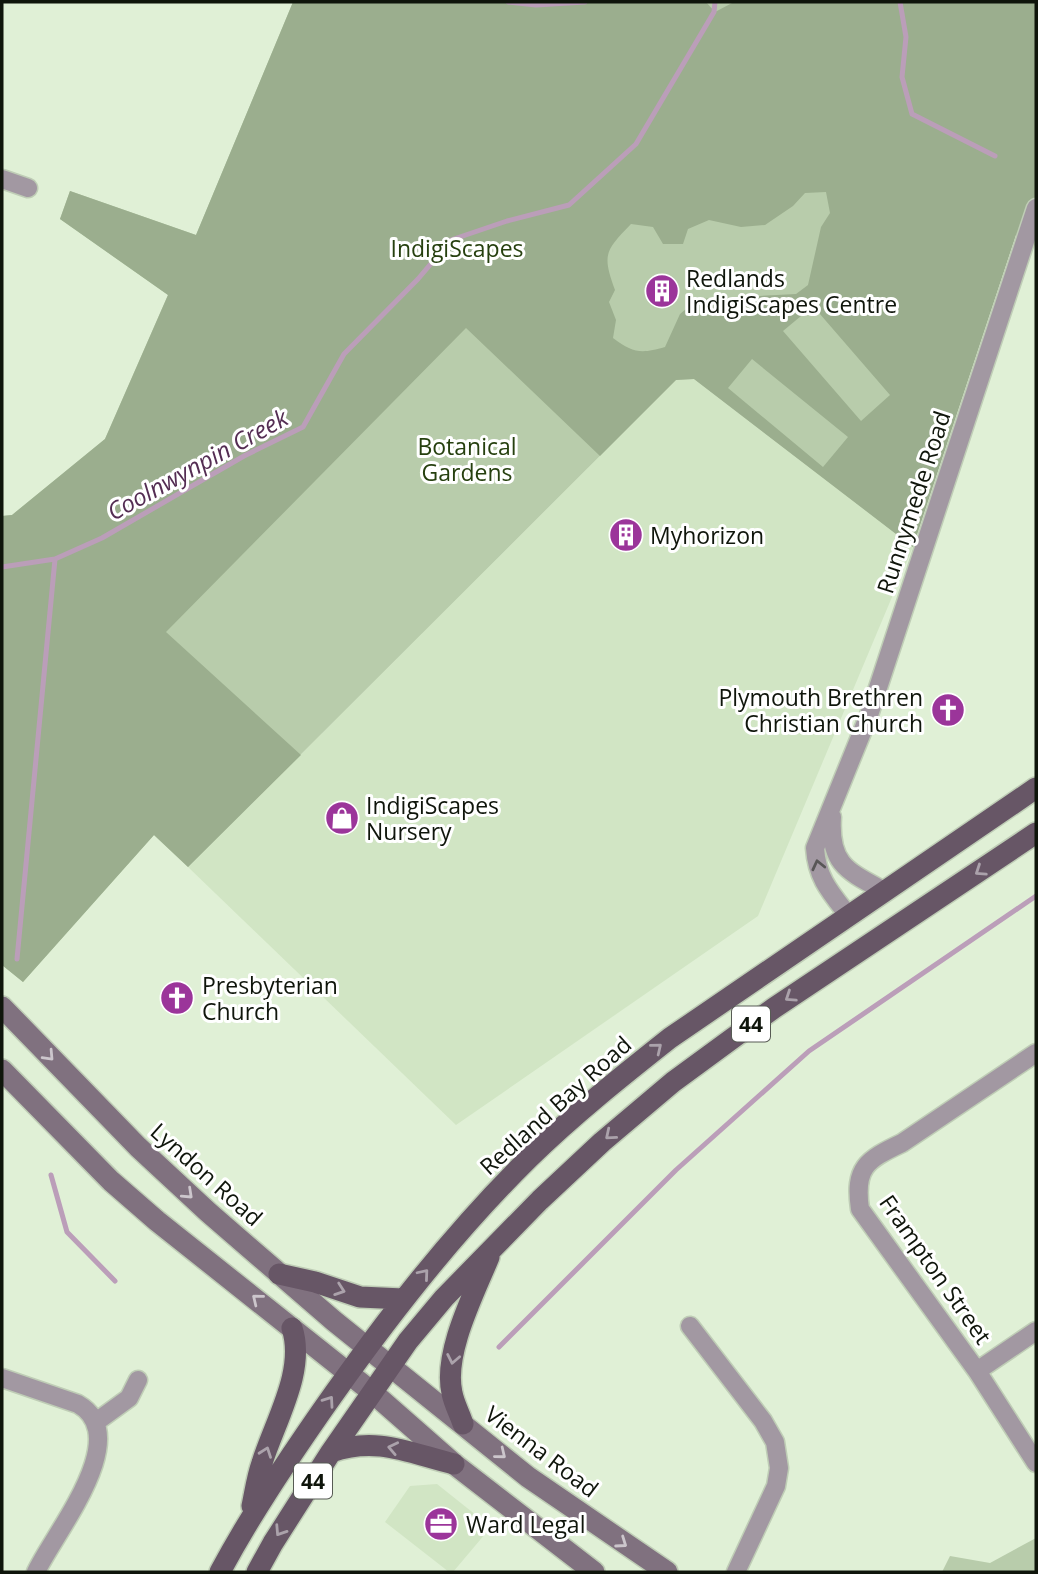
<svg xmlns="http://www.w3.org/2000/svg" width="1038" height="1574" font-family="'Open Sans',sans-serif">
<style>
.built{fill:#d1e5c4}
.green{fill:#b8ccab}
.forest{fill:#9bae8e;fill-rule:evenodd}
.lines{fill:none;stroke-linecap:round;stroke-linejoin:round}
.stream{stroke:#bb9eb9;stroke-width:5}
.street-casing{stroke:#bfcdb6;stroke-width:21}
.secondary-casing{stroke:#bfcdb6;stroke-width:24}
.primary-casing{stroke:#bfcdb6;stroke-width:24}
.street{stroke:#a298a2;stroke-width:18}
.secondary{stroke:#80717f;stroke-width:21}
.primary{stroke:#675666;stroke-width:21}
.oneway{stroke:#585656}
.oneway2{stroke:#aba2ab}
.oneway3{stroke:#ccc6cc}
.labels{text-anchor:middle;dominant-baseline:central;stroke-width:6;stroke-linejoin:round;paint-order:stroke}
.shield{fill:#fff;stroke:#575b54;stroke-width:2}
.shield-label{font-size:21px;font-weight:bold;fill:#0f150b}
.park-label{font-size:23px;fill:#26400f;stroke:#fff}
.poi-label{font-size:23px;fill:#0f150b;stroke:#fff;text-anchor:start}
.street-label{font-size:23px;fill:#0f150b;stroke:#fff}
.water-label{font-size:24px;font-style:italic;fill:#542d53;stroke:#fff}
</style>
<rect width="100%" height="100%" fill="#e0f0d6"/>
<!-- built -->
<path class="built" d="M694 379 913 547 758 916 456 1125 188 867 676 380Z
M437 1484 491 1527 453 1572H449L385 1522 410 1486Z"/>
<!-- green -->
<path class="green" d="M293 2H1036L913 547 694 379 676 380 188 867 154 835 23 982 2 965V516L12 515 105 439 168 295 60 219 70 191 196 235Z
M1036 1538V1572H942L950 1556 990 1563Z"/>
<!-- forest -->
<path class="forest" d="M293 2H706L715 12 734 2H1036V241L1016 235 913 547 694 379 676 380 600 456 466 328 166 632 301 755 188 867 154 835 23 982 2 965V516L12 515 105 439 168 295 60 219 70 191 196 235ZM826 192 830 213 821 227 808 285 796 294 698 299 680 314 665 347C641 354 633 353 613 338L616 320 609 302 615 290C602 254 605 251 631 224L653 227 663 244H683L688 229 709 220 741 227 765 225 793 206 805 193ZM813 306 890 395 861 421 783 331ZM752 359 848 437 823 467 728 388Z"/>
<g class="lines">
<!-- stream -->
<path class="stream" d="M508 2 536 5 585 2
M900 2 906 37 902 77 912 114 995 156
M2 567 55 559 102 538 244 456 303 427 344 354 418 279 451 240 507 221 569 205 636 144 714 12 715 2
M17 959 55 559
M51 1175 67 1232 115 1281
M499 1347 676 1170 809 1051 1036 896"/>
<!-- street casing -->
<g class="street-casing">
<path id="street" d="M2 179 28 188
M832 817C829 864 847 871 884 891
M848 915C830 892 817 878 815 848L869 715 1036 208
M1036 1053 902 1143C866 1160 854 1168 860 1209L977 1371 1036 1463
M690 1326 763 1421 775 1442 779 1468 776 1486 736 1572
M977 1371 1036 1331
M2 1378 78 1404C135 1437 54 1533 36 1572
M96 1422 129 1398 138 1380"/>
</g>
<!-- secondary casing -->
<g class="secondary-casing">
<path id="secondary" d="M2 1007 138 1147 208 1212 334 1321 528 1477 667 1572
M2 1070 111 1181 157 1221 372 1392 454 1464 594 1572"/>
</g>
<!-- primary casing -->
<g class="primary-casing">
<path id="primary" d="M279 1274 315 1282 360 1297 403 1299
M463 1424C460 1414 454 1404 452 1393 443 1353 474 1294 489 1257
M331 1452C377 1436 409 1453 454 1464
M252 1506C255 1492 257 1477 262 1463 275 1421 306 1371 292 1328
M220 1572C250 1516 285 1464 321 1412 384 1322 451 1235 529 1158 573 1115 622 1076 670 1038L1036 788
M257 1572 273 1543 331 1452 408 1341 444 1298 540 1200 602 1142 673 1082 774 1008 1036 833"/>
</g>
<!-- street -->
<use href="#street" class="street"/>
<!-- secondary -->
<use href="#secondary" class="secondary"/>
<!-- primary -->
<use href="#primary" class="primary"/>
</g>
<!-- one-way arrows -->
<defs><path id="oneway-chevron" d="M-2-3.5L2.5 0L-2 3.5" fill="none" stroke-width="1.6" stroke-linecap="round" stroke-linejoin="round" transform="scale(1.75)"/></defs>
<use class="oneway" href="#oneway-chevron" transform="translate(818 865) rotate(-103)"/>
<g class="oneway2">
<use href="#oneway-chevron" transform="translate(980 871) rotate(146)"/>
<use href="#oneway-chevron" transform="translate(790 997) rotate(146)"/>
<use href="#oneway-chevron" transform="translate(657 1048) rotate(-39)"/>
<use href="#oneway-chevron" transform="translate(610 1135) rotate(140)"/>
<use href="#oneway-chevron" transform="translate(424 1274) rotate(-50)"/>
<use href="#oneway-chevron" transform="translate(340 1290) rotate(19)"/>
<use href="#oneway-chevron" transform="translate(453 1359) rotate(101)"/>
<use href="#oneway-chevron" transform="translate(329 1401) rotate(-55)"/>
<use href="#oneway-chevron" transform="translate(393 1448) rotate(-168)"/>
<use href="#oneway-chevron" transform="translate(266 1452) rotate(-70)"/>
<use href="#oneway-chevron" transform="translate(280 1531) rotate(123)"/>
</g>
<g class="oneway3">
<use href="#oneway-chevron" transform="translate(49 1056) rotate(47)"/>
<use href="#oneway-chevron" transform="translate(188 1194) rotate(43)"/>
<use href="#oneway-chevron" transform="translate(257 1299) rotate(-141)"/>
<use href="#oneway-chevron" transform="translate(501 1454) rotate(39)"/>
<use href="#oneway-chevron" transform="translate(622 1543) rotate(35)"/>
</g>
<!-- icons -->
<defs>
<g id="building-disc" transform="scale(1.75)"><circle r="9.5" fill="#9b359a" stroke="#fff"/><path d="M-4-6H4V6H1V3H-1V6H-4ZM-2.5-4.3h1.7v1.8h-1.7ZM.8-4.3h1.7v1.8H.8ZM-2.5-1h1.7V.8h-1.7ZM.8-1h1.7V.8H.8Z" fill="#fff"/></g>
<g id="church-disc" transform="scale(1.75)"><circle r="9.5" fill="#9b359a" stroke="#fff"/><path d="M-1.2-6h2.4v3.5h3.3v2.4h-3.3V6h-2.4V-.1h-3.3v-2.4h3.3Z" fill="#fff"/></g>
<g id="shop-disc" transform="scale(1.75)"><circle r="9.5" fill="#9b359a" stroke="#fff"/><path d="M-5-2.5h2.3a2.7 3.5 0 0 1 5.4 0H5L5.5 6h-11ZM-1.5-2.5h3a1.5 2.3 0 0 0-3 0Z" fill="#fff"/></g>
<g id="office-disc" transform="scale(1.75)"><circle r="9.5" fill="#9b359a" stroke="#fff"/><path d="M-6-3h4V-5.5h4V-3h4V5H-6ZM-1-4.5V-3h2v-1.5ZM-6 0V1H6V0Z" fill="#fff"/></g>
</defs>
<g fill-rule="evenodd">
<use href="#building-disc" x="662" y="291"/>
<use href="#building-disc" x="626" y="535"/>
<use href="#church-disc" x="948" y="710"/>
<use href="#shop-disc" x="342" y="818"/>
<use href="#church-disc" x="177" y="998"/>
<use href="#office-disc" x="441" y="1524"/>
</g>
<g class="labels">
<!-- shield labels -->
<g class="shield">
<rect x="732" y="1006.5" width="38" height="35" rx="5"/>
<rect x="294" y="1463.5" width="38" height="35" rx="5"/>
</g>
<g class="shield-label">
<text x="751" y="1024">44</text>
<text x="313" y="1481">44</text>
</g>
<!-- park labels -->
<g class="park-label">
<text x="457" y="248">IndigiScapes</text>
<text x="467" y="446">Botanical<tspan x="467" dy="26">Gardens</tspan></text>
</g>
<!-- poi labels -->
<g class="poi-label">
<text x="686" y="278">Redlands<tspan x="686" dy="26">IndigiScapes Centre</tspan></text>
<text x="650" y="535">Myhorizon</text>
<text x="923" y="697" text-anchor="end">Plymouth Brethren<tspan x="923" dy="26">Christian Church</tspan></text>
<text x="366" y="805">IndigiScapes<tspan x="366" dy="26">Nursery</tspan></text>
<text x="202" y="985">Presbyterian<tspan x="202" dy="26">Church</tspan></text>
<text x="466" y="1524">Ward Legal</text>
</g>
<!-- street labels -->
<g class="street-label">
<text transform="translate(913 502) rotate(-72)">Runnymede Road</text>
<text transform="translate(555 1105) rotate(-42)">Redland Bay Road</text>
<text transform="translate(207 1174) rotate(42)">Lyndon Road</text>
<text transform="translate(936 1269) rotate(55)">Frampton Street</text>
<text transform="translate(542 1451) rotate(37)">Vienna Road</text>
</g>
<!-- water labels -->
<g class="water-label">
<text transform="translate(197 464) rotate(-29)">Coolnwynpin Creek</text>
</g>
</g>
<!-- border -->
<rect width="1038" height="1574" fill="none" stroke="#0f150b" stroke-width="7"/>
</svg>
